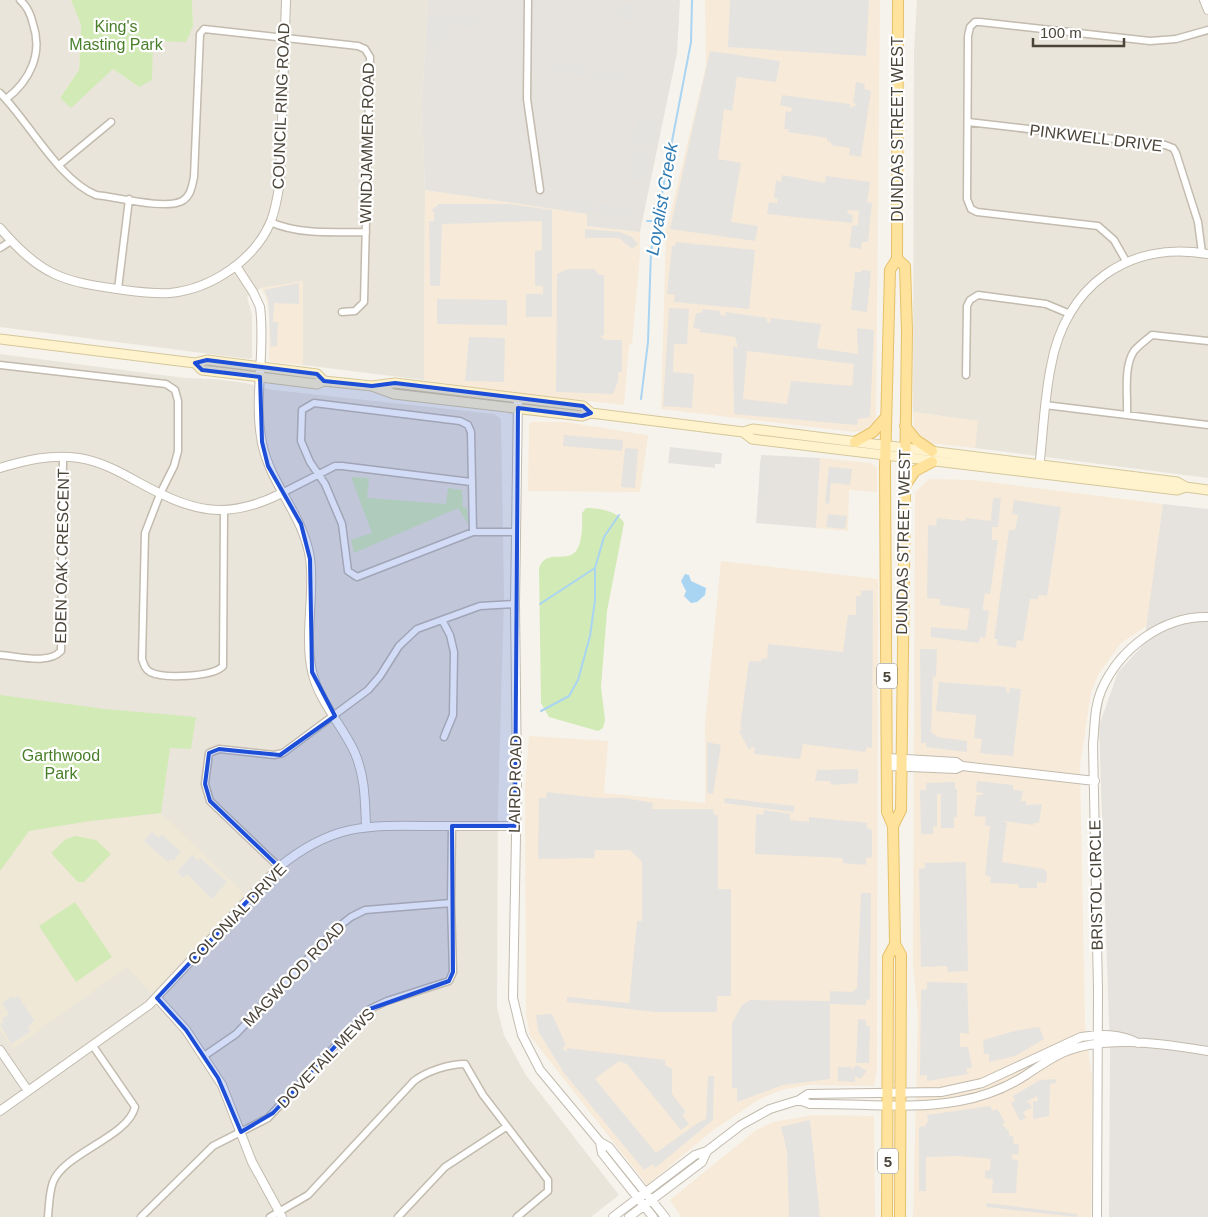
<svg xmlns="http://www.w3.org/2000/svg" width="1208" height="1217" font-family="Arial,sans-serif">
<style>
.residential{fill:#eae5da}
.commercial{fill:#f7ead8}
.industrial{fill:#e6e2dd}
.education{fill:#efe8d6}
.green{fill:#d2eab5}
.parking{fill:#e5e3e0;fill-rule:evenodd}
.water{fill:#a9d4f2}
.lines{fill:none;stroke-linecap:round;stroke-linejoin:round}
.stream{stroke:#a9d4f2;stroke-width:2}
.minor-casing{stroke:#c2bbae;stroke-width:9}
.tertiary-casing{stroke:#c2bbae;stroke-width:10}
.secondary-casing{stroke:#d6c79b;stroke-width:11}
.primary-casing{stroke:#e6c16a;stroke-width:12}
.minor{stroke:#fff;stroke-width:6}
.tertiary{stroke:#fff;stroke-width:8}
.secondary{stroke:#fff3cd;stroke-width:9}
.primary{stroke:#ffe39c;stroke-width:10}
.marked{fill:#1d4ed8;fill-opacity:0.2;stroke:#1d4ed8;stroke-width:4;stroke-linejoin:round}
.labels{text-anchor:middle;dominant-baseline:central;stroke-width:4.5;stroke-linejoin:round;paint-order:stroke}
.shield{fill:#fff;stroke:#817c74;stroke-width:1}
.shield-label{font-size:15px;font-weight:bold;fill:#4b4439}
.park-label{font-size:16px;fill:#4a7f2a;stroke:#fff}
.street-label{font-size:16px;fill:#4b4439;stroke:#fff}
.water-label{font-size:18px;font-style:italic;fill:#2e7ab2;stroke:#fff}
</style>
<rect width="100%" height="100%" fill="#f6f3ec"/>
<!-- residential -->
<path class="residential" d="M0 0H71L81 25 79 70 60 98 113 69 139 87 153 41 168 40 193 26 192 0H428L422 104 425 190 424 380 303 365V282L261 288 247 297 252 315V358L249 359 0 327Z
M917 0H1208V478L975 448 977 421 913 412 914 51Z
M0 354 185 378 215 379 246 383 273 390 494 414 501 419 504 596 498 811 497 1007 504 1035 526 1075 619 1195 591 1217H0Z"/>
<!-- commercial -->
<path class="commercial" d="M705 0H880L876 418 871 428 866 430 854 432 661 409 666 232 706 66Z
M425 190 587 214V226L640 232V254L632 344 629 345 624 405 490 390 424 380Z
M303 281V365L271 362 269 359V312L266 297 261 288Z
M913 412 978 421 975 448 928 443 922 439 914 426Z
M531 422H566L646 435 648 436 640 492 528 491 529 425Z
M820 458 871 463 877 468V492L849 490 848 531 816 528Z
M929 479 973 480 1163 504 1148 625 1121 643 1098 675 1091 693 1080 765 1085 1026 1092 1078 1091 1217H913L918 1016 913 966 915 492Z
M721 561 878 579 877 1069 874 1086 809 1085 781 1090 758 1100 712 1131 647 1185 530 1036 526 1015 525 788 529 736 608 741 604 793 705 803V725Z
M813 1115 874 1116 875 1217H681L670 1200 756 1130 774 1122Z"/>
<!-- industrial -->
<path class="industrial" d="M428 0H680L677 53 640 232 587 226V214L425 190 422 104Z
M761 455 820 458 816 528 756 523Z
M1163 504 1208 509V1217H1109L1110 1052 1099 726 1118 672 1144 644Z"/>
<!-- education -->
<path class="education" d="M161 813 245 894 152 994 127 967 13 1049 0 1030V871L29 831 90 821Z"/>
<!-- green -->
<path class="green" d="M71 0H192L193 26 186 42 153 41 152 80 139 87 113 69 71 108 60 98 79 70 81 25Z
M351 477 369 478 367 498 446 504 448 488 462 490 463 508 467 507 468 524 458 508 354 553 351 540 372 533Z
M586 508C599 508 618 511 624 523L607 611 601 687 605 720 603 728 598 731 549 717 541 703 539 568C550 539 585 584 582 513Z
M0 695 105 709 196 717 191 749 170 748 161 813 90 821 29 831 0 871Z
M76 836 96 840 111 854 84 882H78L51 853 66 839Z
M75 902 112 957 76 982 39 926Z"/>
<!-- parking -->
<path class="parking" d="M730 0H869L866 56 728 47Z
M618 3 636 4 635 20 617 19Z
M433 13 483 18 482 30 458 28V23L454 22 452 41 443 40 442 47 431 46V40L426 39 429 17 432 18Z
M710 51 780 61 776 82 737 77 732 111 724 109 718 159 741 163 731 222 758 226 755 241 670 229Z
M553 61 572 64V66L579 67 580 64 588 65V69H594L595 65 606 66 605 70 613 71V68L622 69 621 72 631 73 629 83 551 72Z
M856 82 865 84 864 89 871 91 861 157 849 155 850 148 831 145V142L827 141V138L788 132 789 129H784L786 111 791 112 792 108 780 105 782 95 850 104V108L858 104 853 103Z
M636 116 657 118 653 148 632 145Z
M632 149 650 152 647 181 628 179Z
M782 175 825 183 826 176 870 182 867 202 872 203 868 242H862L861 249 849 247 852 226 858 225 859 211 848 210 847 213 853 215 852 223 767 214 769 202 777 203 778 199 774 198 776 180 781 182Z
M554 197 636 209 635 219 553 206Z
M439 204H509L552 210V317H526V294H543V286H535V251L542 250V221L442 224 440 286H430L429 221H434V213L432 210Z
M585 229 620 232 632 237 638 244 632 249 619 238H585Z
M676 242 755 250 749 309 674 302 675 295 667 294 672 246H675Z
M594 269 599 275H604V335L600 336 605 340H622V372H618V381L613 394 556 392 557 274 568 269Z
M862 270 871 271 867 312 851 310 855 272H861Z
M299 283V304L274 303 273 322H278L277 346 271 347 268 299 264 290Z
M437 299 507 300V325L437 324Z
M669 308 689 309 687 344H674L673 372 694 374 692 408 663 406Z
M703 309 720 311V315L726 316 725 312 767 318V322L770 323 771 318 821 324 817 348 858 354 857 328 874 330 870 417 858 419 857 425 734 414 733 347H738L735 337 700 332V329L693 328 696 313H701ZM747 351 854 364 852 386 791 381 787 404 743 399Z
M469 337 505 338 504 382 465 381Z
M564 435 623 440 622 451 563 446Z
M670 447 722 453 721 464H715V468L668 463Z
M625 448 638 449 635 488 621 487Z
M760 461H767L765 519H758Z
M829 467 852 469 850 485 831 483 829 504 825 503Z
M993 498H1001L998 527H992V540H998L990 594 985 593 983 606V610L989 611 985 638 980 637 979 643 931 637V627L967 630 970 609 940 605V599L927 598 928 525 936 526 937 518 965 521 966 518 991 521Z
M1014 500 1061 507 1047 596 1039 595 1038 599H1030L1023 641 1017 640 1016 648 997 645 998 639H994L1009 530H1015L1018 515 1012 514Z
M828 514 847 516 845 529 826 527Z
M873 590 872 748 867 747 865 752 803 744 800 759 754 754 755 748 752 747 749 750 739 731 743 728 740 727 749 661 761 662 762 658 767 659 768 644 843 652 848 615H856V596H861V591Z
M920 649H937L936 677 933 676 931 732 938 737 967 741V752L926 747V743H921Z
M939 682 1006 687 1007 693H1009L1010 688 1021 689 1013 756 980 753 982 739 974 738 976 715 936 711Z
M707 742 721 745 713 794 707 793Z
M858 769V783L831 785 830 781H815L817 770Z
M977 781 1013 785V790L1023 791 1021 801H1026V805L1042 804 1039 823H1034V825L1002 821 1007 823 1002 862 1044 869 1047 872 1046 883 1037 882V888H1019L1018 884 990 883 991 877 985 875 990 826H985L986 817 974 816 977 795H983V793L976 792Z
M955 782V789H957V817H954V828H941V794H937V826L933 827V834H921L920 790H926V783Z
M547 792 599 798H624L653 803 652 809H713L714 815H718V889H731V996H717V1012H655L567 1002V997L629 1003 637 921H642V862L630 850H595L594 858 538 859 539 798H546Z
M725 798 794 806V812L724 803Z
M764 810 790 814V820L809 822V817L867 823V828L872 830V857L866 858V865L843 863 842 858 755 854 756 814 763 815Z
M152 832 159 838 162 835 181 852 173 861 170 859 168 862 144 841Z
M192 855 198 861 200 858 227 882 212 899 187 874 184 878 177 872Z
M966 862 968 971 948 972 947 966 921 967 919 869 925 868V863Z
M861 893H871L870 999 866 1000V1005L830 1004V1079L783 1085 737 1102V1088H732V1023L742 1005 750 1000 830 1001V991L852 992 857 988Z
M927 982 967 983 969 1034 960 1033V1047H968L972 1067 966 1069 968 1074 927 1081V1075L920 1076 921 990 927 989Z
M12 996 14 999 18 996 34 1020 28 1028 30 1032 11 1044 0 1024 4 1022 2 1019 9 1014 2 1003Z
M552 1014 566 1045 562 1048 567 1052V1048L665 1060V1065L672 1069V1094L686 1112 682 1115 689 1124 681 1130 627 1064 619 1061 595 1079 656 1153 699 1122 706 1119 708 1076H714L713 1120 655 1168 653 1164 644 1170 564 1073 538 1031 536 1015Z
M858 1019 866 1020V1026H870L869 1063H856Z
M1039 1027 1044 1039 1015 1056 989 1062V1054H984L983 1040 1015 1031Z
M856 1065 867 1071 860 1079 855 1076V1082L838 1081V1067H851L852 1070Z
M1056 1079V1083L1050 1084 1049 1116 1033 1119V1101H1038L1037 1096 1024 1103 1029 1102 1032 1108 1023 1112 1026 1118 1020 1121 1011 1103 1015 1101 1013 1096 1040 1080Z
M990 1106 993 1111 997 1109 1005 1122 1002 1125 1009 1131V1136H1013L1014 1144H1019L1018 1155 1012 1154V1159L1018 1160 1016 1193H992L993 1179 985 1178V1171L990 1170 991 1159 960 1156 926 1157V1191H919V1127L925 1126 928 1121 927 1115Z
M810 1120 820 1217H789L787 1151 781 1127Z
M987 1203 1077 1214V1217L986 1207Z"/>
<!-- water -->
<path class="water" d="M685 574 689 575 691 581 706 588 705 595 697 602 691 603 684 596 686 591 681 581Z"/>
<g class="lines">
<!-- stream -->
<path class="stream" d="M647 221H655
M641 399 648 342 651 251 691 42 692 0
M540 604 595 568
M541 711 569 696 578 680 590 636 595 600V568L604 537 619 515"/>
<!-- minor casing -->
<g class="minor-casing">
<path id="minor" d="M528 0 527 99 540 190
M0 93C29 122 59 180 96 195 116 197 166 210 182 201 191 196 192 186 194 177L200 34 204 29 358 46 365 49 370 57 364 302 355 311 342 312
M6 99C30 81 43 53 33 24 31 15 27 6 20 0
M968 122 1165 145 1173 148 1176 153 1198 222 1202 253
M59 165 111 122
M270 222C300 235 334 232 366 232
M0 248 11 241
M1126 261 1114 240 1098 226 977 212 971 209 967 199 968 36 970 27 975 22H980L1150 41 1176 39 1208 30
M118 289 129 199
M0 365 166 384 175 390 178 401V451L174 466 160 494 145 533 142 659C144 665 145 669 150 672 164 679 213 677 223 666L224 511
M966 375 967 306 970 300 978 295 1046 304 1070 314
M1045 405 1208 425
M1127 415C1128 397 1123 367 1134 351 1139 345 1146 340 1152 335L1208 341
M282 493 335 466H342L471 482
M473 532 471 432 468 425 460 421 314 403 302 410 301 441 310 462 325 484 342 524 348 571 357 577 473 532H515
M442 620 450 635 454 652 453 715 444 737
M0 655C18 656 48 665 61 651L63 458
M279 867 210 801 205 784 209 753 219 749 274 755 283 753 368 690 380 676 399 646 417 629 480 606 515 604
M204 1056 236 1034 337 928 351 917 365 910 451 903
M48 1217C49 1206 49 1193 53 1182 64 1153 128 1137 135 1107L93 1046
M141 1217 213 1146 268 1118 370 1009 387 1001 449 981 453 972 451 903 452 826
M270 1217 308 1195 414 1081C427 1071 449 1064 465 1064L483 1095 548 1180V1191L517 1217
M398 1217 445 1167 506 1127"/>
</g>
<!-- tertiary casing -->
<g class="tertiary-casing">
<path id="tertiary" d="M1204 0 1208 10
M0 228C41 276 63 282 124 290 139 292 154 294 170 293 211 289 255 260 271 221 276 208 278 194 280 181L286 0
M236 266 253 292 260 307C266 352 253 398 262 443 271 486 303 514 310 558 315 592 304 636 312 671 318 700 342 725 354 751 365 775 365 800 366 826
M518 398 515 604 517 781 513 998 522 1035 540 1070 600 1142 609 1147 665 1217
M0 468C26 460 51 454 79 458 100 461 120 472 138 482 191 511 225 522 282 493
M1039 469C1043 435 1044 400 1051 366 1065 287 1127 240 1208 254
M888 758 956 762 962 766 1095 781
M888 766 956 769 962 766
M157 998 186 1030 222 1085 252 1162 282 1217
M0 1050 28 1091
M799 1100 810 1104C858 1103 912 1110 959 1101 982 1097 1006 1088 1026 1075 1038 1067 1049 1059 1062 1053 1106 1034 1162 1044 1208 1051
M0 1111 149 1005 279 867C333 823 368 825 434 826 461 826 488 826 515 826
M600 1142 602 1153 653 1217
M613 1217 695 1155 707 1151 741 1125 770 1109 799 1100 808 1094 941 1092 982 1083 1081 1037C1100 1034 1120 1033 1138 1043
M629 1217 702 1162 707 1151
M1097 1217 1098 990 1093 744C1095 726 1094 708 1101 691 1119 649 1162 616 1208 617"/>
</g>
<!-- secondary casing -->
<g class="secondary-casing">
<path id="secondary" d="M0 339 195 363 207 360 317 374 324 381
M195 363 202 370 317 384 324 381 372 386 395 383 583 406 591 413
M372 386 394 394 582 416 591 413 743 432 753 429 1177 482 1186 487 1208 490
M743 432 752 439 1177 490 1186 487"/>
</g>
<!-- primary casing -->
<g class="primary-casing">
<path id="primary" d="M898 0 897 259 890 270 885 467 887 812 893 826 895 944 901 955 900 1217
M905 426 916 440 932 451
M855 442 873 432 886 417
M904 487 915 471 932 462
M893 826 901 810 907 331 905 266 897 259
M887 1217 888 957 895 944"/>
</g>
<!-- minor -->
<use href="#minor" class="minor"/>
<!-- tertiary -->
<use href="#tertiary" class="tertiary"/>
<!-- secondary -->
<use href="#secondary" class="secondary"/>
<!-- primary -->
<use href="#primary" class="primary"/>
</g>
<!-- marked area -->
<path class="marked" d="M207 360 317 374 324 381 372 386 395 383 583 406 591 413 582 416 518 408 515 826H452L453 972 449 981 370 1009 273 1113 241 1132 218 1078 186 1030 157 998 279 867 210 801 205 784 209 753 219 749 280 755 335 716 312 672 310 559 301 524 268 466 262 442 260 377 202 370 195 363Z"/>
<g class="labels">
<!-- shield labels -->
<g class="shield">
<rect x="877" y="663.5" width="20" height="25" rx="4"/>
<rect x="878" y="1148.5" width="20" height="25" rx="4"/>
</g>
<g class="shield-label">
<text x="887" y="676">5</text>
<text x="888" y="1161">5</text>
</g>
<!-- park labels -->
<g class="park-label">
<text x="116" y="26">King's<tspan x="116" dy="18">Masting Park</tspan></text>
<text x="61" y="755">Garthwood<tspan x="61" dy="18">Park</tspan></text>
</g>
<!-- street labels -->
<g class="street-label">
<text transform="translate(281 106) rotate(-88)">COUNCIL RING ROAD</text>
<text transform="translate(897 129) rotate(-90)">DUNDAS STREET WEST</text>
<text transform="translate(1096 138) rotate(7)">PINKWELL DRIVE</text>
<text transform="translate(367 143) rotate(-89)">WINDJAMMER ROAD</text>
<text transform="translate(903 542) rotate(-89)">DUNDAS STREET WEST</text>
<text transform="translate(62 556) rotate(-89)">EDEN OAK CRESCENT</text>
<text transform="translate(515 784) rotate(-89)">LAIRD ROAD</text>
<text transform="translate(1096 885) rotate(-91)">BRISTOL CIRCLE</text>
<text transform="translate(237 914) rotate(-46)">COLONIAL DRIVE</text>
<text transform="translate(294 974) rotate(-46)">MAGWOOD ROAD</text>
<text transform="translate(326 1058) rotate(-46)">DOVETAIL MEWS</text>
</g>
<!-- water labels -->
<g class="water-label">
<text transform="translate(662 199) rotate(-80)">Loyalist Creek</text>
</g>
</g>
<!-- scale -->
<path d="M1033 38v8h91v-8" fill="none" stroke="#4b4439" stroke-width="2.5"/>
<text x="1040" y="38" font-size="15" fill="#4b4439" stroke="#ffffff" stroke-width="4" paint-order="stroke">100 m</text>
</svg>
